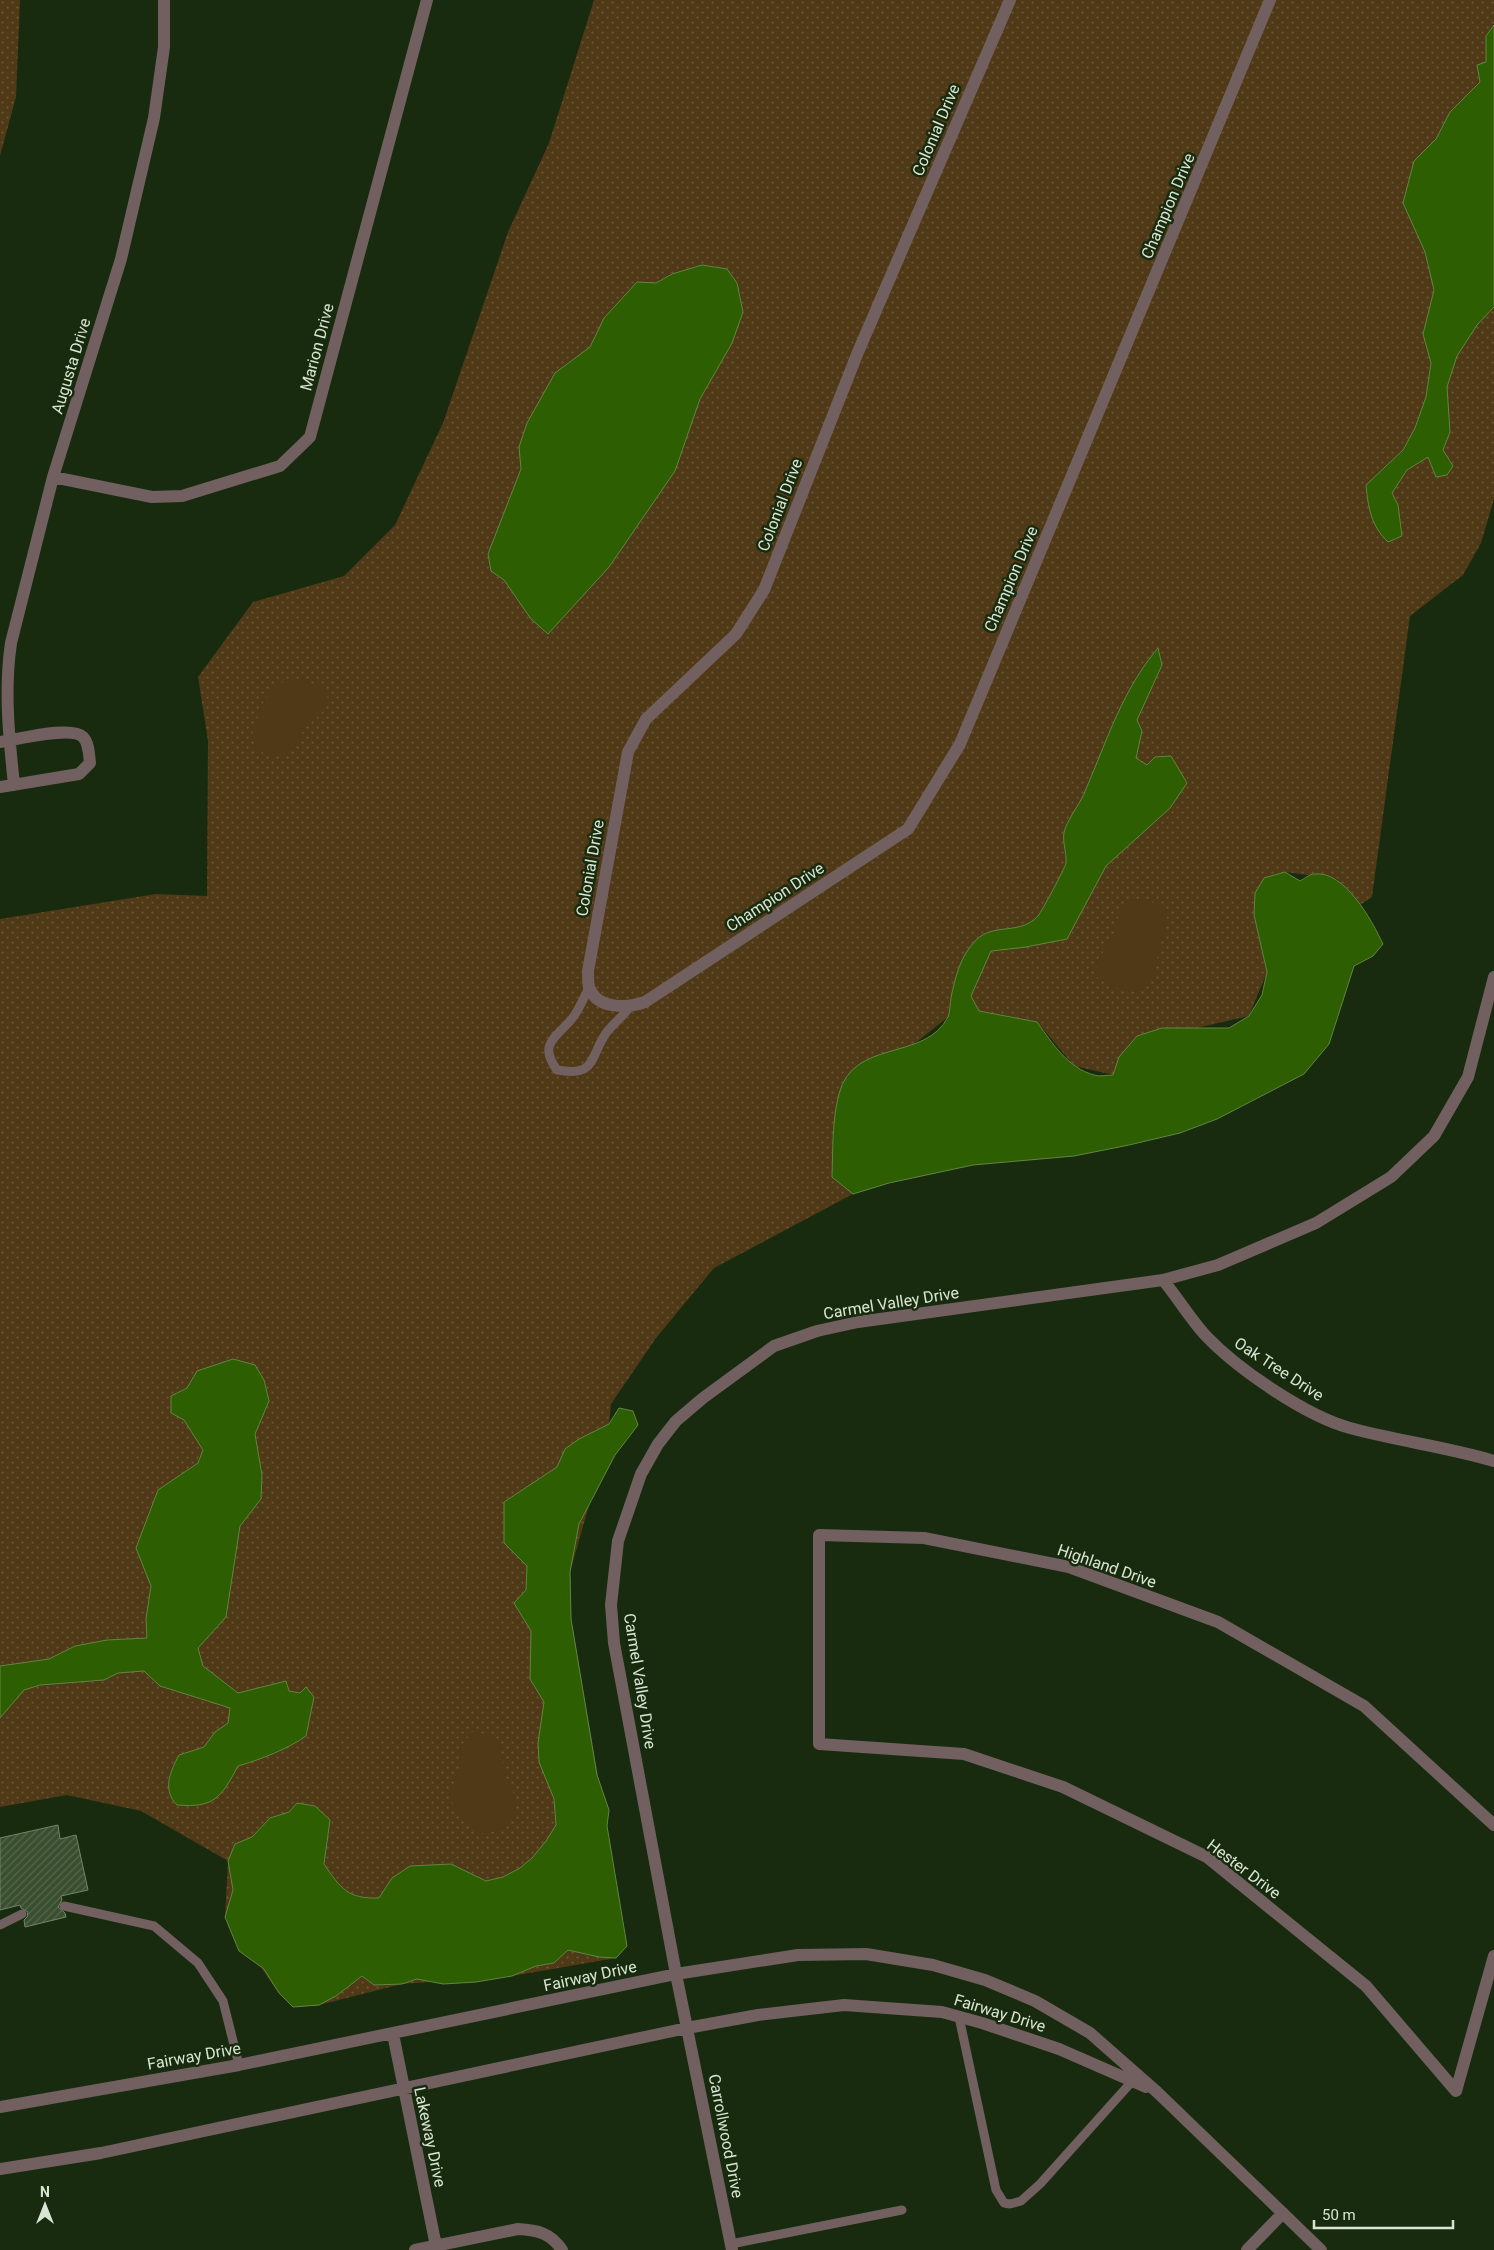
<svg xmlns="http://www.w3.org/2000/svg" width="1494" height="2250" font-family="Roboto,sans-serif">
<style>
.grass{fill:url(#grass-dots)}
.garden{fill:#4f3916}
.water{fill:#2d5e02;stroke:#618641}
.building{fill:url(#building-hatch);stroke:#718766}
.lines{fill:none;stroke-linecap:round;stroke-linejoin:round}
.service{stroke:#725f60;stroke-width:9}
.minor{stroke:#725f60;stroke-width:12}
.labels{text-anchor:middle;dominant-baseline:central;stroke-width:5;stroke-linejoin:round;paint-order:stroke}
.street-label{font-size:16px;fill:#d9e5d3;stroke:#182b0e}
</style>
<defs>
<pattern id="grass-dots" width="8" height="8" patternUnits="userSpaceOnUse" patternTransform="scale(1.25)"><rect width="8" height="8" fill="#4f3916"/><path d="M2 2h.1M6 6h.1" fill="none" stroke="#685637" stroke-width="1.8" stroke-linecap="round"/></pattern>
<pattern id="building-hatch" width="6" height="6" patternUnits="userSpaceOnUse" patternTransform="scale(1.25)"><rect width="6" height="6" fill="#394e2f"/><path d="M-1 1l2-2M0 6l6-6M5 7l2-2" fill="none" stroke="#55674c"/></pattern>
</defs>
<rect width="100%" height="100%" fill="#182b0e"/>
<!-- grass -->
<path class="grass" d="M0 0H20L16 97 0 156Z
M594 0H1494V499L1481 543 1463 575 1410 616 1372 897 1360 905 1337 879 1285 872 1254 915 1267 972 1249 1016 1192 1029 1137 1036 1114 1075 1074 1066 1037 1022 979 1011 948 1017 913 1045 835 1121 853 1194 714 1268 656 1338 611 1404 609 1424 615 1455 592 1495 570 1572 571 1619 627 1946 616 1958 512 1976 402 1984 319 2005 279 1993 225 1917 228 1861 141 1811 67 1795 0 1807V919L156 894 207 896 208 741 198 677 253 602 344 576 395 525 443 423 508 232 549 143Z"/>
<!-- garden -->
<path class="garden" d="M299 680 324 688 328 699 323 712 305 728 290 754 275 757 264 753 256 748 252 735 263 703 275 686 285 681Z
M1144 899C1150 902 1160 904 1164 909 1173 920 1161 935 1159 946 1157 954 1158 962 1156 969 1148 1005 1117 990 1095 976L1098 961 1114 934 1122 905 1130 900Z
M472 1732 491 1735 501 1750 506 1778 511 1784 517 1813C506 1827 498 1833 479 1833L449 1799 459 1767 461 1747Z"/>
<!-- water -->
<path class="water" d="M1494 25V307L1477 325 1457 356 1447 387 1450 432 1443 450 1453 466 1447 475 1436 477 1428 457 1407 470 1392 493 1398 505 1402 536 1388 542C1371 526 1368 507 1366 485L1403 450 1415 428 1426 397 1431 363 1423 334 1434 290 1425 252 1403 203 1414 161 1436 139 1450 112 1480 82 1477 65 1486 62V36Z
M702 265 727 269 737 283 743 312 732 343 700 399 675 471 609 567 548 634 531 619 504 580 491 571 488 554 521 469 519 447 527 423 555 373 590 347 604 318 637 282 656 283 672 274Z
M1158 648 1162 665 1137 720 1142 731 1136 758 1147 765 1155 757 1171 756 1187 783 1170 808 1106 866 1067 939 1026 947 991 951 971 996 979 1011 1037 1022C1052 1043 1068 1068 1094 1075 1099 1077 1107 1075 1113 1075L1119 1057 1137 1036 1162 1028H1229L1249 1016 1262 995 1267 972 1254 915 1255 893 1264 878 1285 872 1300 881C1304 879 1310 874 1314 874 1345 870 1372 921 1383 944L1373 956 1354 966 1329 1044 1304 1074 1217 1119 1180 1133 1129 1145 1074 1156 973 1165 889 1183 853 1194 832 1177C833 1149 832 1120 839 1094 853 1038 925 1062 948 1017 950 1012 950 1004 951 998 955 978 960 956 976 940 995 922 1019 936 1038 916 1042 911 1065 868 1066 863 1067 852 1061 839 1065 829 1070 815 1081 803 1086 789 1107 740 1123 689 1158 648Z
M233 1359 255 1365 264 1380 269 1401 255 1434 262 1475 261 1499 240 1526 226 1617 198 1648 203 1666 238 1693 286 1681 289 1691 300 1693 306 1687 314 1697 306 1736C288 1749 259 1760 238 1766 221 1798 214 1808 177 1805 162 1790 170 1772 179 1755L204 1747 215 1732 228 1723 230 1708 160 1686 144 1671 118 1673 104 1680 40 1685 24 1690 0 1718V1666L49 1659 75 1646 107 1640 147 1638 146 1619 151 1586 136 1548 158 1490 198 1463 203 1450 184 1420 171 1413V1396L187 1388 197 1371Z
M619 1408 633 1411 638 1425 615 1455 579 1524 570 1572 571 1619 597 1775 609 1810 607 1826 627 1946 616 1958 599 1957 568 1950 554 1963 536 1966 512 1976 476 1982 443 1984 417 1979 402 1984 374 1985 362 1976 336 1996 319 2005 293 2007 279 1993 264 1969 239 1951 225 1917 233 1890 228 1861 235 1844 252 1837 270 1818 289 1812 297 1803 315 1806 330 1820 324 1864C341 1889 348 1899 379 1898L392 1878 410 1866 451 1864 486 1881 503 1877 520 1868 532 1858 546 1841 556 1825 554 1799 539 1762 538 1743 544 1702 530 1679 531 1631 514 1603 526 1590 527 1566 504 1543V1502L557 1467 565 1449 579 1439 609 1424Z"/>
<!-- building -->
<path class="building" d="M58 1825 60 1839 76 1835 88 1890 61 1896 62 1900 58 1907 65 1913 66 1917 25 1927 24 1920 27 1917 28 1912 21 1908 20 1905 0 1910V1838Z"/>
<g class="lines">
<!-- service -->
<path class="service" d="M589 988C584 997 580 1007 574 1016 560 1036 536 1042 557 1070 596 1077 589 1059 606 1033 613 1024 623 1016 630 1007
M64 1906 154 1926 198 1963 223 2001 239 2065
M0 1925 22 1914
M959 2017 996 2190 1004 2203 1010 2204 1021 2201 1040 2184 1136 2077
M731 2244 902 2210"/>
<!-- minor -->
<path class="minor" d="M1010 0 858 352 764 590 736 634 646 719 628 752 588 971C588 976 588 983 589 987 597 1010 628 1008 645 1002L908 829 960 744 1270 0
M53 477 152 497 182 496 280 466 310 437 427 0
M0 742C17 740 71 725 83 737 89 743 89 755 90 763L79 774 0 787
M14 785C9 737 4 690 11 643L53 477 121 259 154 118 164 47V0
M1163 1280C1178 1298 1191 1320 1207 1337 1239 1370 1306 1416 1350 1428 1398 1441 1447 1447 1494 1461
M1494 1825 1364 1706 1218 1622 1069 1567 924 1538 819 1535V1744L964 1754 1063 1787 1207 1857 1366 1986 1456 2091 1494 1956
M393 2034 436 2246
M0 2107 239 2065 676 1974 798 1955 866 1954 933 1965 985 1980 1035 2001 1090 2033 1157 2092 1321 2250
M0 2169 101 2153 687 2028 758 2015 844 2005 942 2012 982 2023 1059 2049 1146 2087
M415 2250 518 2229C537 2230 551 2233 562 2250
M732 2250 676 1974 614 1643 611 1605 618 1541 641 1474 658 1444 676 1421 703 1398 774 1346 817 1331 858 1322 1163 1280 1218 1265 1316 1223 1391 1177 1434 1136 1468 1077 1494 977
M1247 2250 1283 2213"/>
</g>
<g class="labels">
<!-- street labels -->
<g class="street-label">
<text transform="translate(936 130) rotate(-67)">Colonial Drive</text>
<text transform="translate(1168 206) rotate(-67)">Champion Drive</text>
<text transform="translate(317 347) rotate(-75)">Marion Drive</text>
<text transform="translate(71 366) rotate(-73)">Augusta Drive</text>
<text transform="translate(780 505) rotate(-69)">Colonial Drive</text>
<text transform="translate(1011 579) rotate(-67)">Champion Drive</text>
<text transform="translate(590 868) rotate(-80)">Colonial Drive</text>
<text transform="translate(775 897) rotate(-33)">Champion Drive</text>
<text transform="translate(891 1303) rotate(-9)">Carmel Valley Drive</text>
<text transform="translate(1279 1369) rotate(33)">Oak Tree Drive</text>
<text transform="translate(1107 1566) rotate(19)">Highland Drive</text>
<text transform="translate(640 1681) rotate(81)">Carmel Valley Drive</text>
<text transform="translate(1244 1869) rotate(37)">Hester Drive</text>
<text transform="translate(590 1976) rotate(-12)">Fairway Drive</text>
<text transform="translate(1000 2013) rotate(17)">Fairway Drive</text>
<text transform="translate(194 2056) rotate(-10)">Fairway Drive</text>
<text transform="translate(726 2136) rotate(79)">Carrollwood Drive</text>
<text transform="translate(430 2137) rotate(78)">Lakeway Drive</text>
</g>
</g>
<!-- north arrow -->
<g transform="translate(45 2205)" stroke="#182b0e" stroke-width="4" paint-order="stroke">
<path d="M0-4L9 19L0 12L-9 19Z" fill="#d9e5d3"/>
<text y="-8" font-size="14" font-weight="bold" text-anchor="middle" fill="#d9e5d3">N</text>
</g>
<!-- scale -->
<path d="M1314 2220v8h139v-8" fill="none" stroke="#d9e5d3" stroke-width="2.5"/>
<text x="1322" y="2220" font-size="15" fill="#d9e5d3" stroke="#182b0e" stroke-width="4" paint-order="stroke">50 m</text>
</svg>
